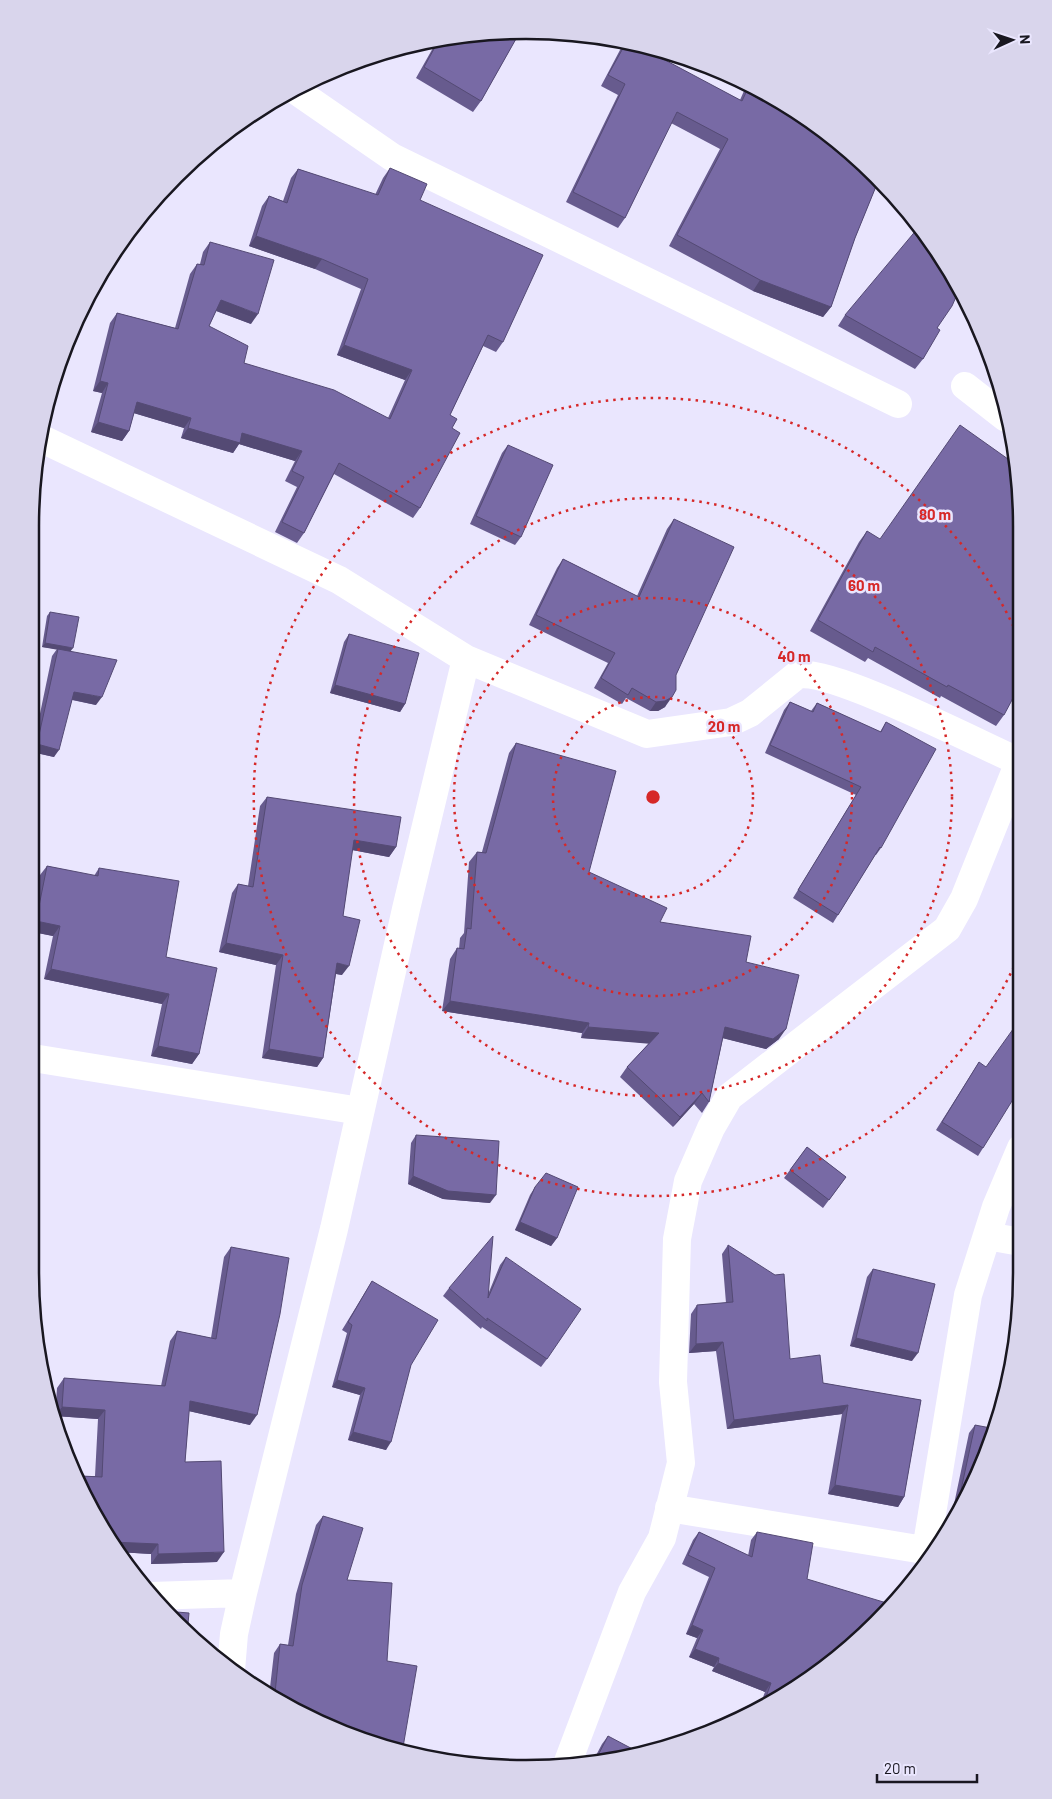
<svg xmlns="http://www.w3.org/2000/svg" width="1052" height="1799" font-family="Barlow,sans-serif">
<style>
.lines{fill:none;stroke-linecap:round;stroke-linejoin:round}
.minor{stroke:#fff;stroke-width:28}
.wall{fill:#675b8e}
.shaded-wall{fill:#544a74}
.building{fill:#786aa5;stroke:#544a74}
.ring{fill:none;stroke:#d62828;stroke-width:2.5;stroke-dasharray:2.5 5}
.rim{fill:none;stroke:#191720;stroke-width:2.5}
.centre{fill:#d62828;stroke:#eae6fe;stroke-width:2.5}
.ring-label{font-size:15px;text-anchor:middle;font-weight:bold;fill:#d62828;stroke:#eae6fe;stroke-width:5;stroke-linejoin:round;paint-order:stroke}
</style>
<rect width="100%" height="100%" fill="#eae6fe"/>
<g class="lines">
<!-- minor -->
<path class="minor" d="M295 90 392 157 898 404
M965 386 1006 418
M42 439 339 580 466 659 647 734 731 722 750 713 797 675C830 667 979 744 1018 761
M33 1058 360 1111
M987 1236 1021 1242
M669 1508 936 1552
M926 1550 968 1295 996 1207 1021 1148
M151 1596 243 1593
M231 1670 234 1634 243 1593 334 1229 406 909 466 659
M566 1767 632 1592 662 1538 681 1463 673 1382 677 1239 688 1181 711 1128 729 1097 947 929 964 899 1021 757"/>
</g>
<!-- wall -->
<path class="wall" d="M521 30 481 101 473 112 416 78 438 39Z
M626 41 740 100 747 84 801 113 877 175 881 180 879 179 855 238 831 307 823 317 753 291 669 246 720 149 671 123 625 218 618 228 566 202 618 95 601 86 620 50Z
M390 168 420 200 503 342 496 352 483 346 450 415 452 428 420 508 413 518 334 474 304 533 297 543 275 532 297 487 285 481 295 461 239 444 233 453 181 438 184 428 134 413 129 431 122 441 91 432 102 393 93 391 110 323 117 313 175 328 190 274 197 264H200L203 252 210 242 251 324 216 311 209 326 244 363 388 418 405 380 337 355 361 289 315 269 249 246 262 206 269 196 283 201 291 178 298 169 375 195 383 178Z
M955 278 961 290 957 294 937 328 923 359 915 369 838 326 845 315Z
M508 445 521 537 515 545 470 524 502 453Z
M674 519 676 675 665 707 658 711H650L626 698 622 704 594 688 608 663 529 625 557 568 563 559 637 596 667 529Z
M867 531 1004 715 996 726 941 696 940 698 868 658 865 662 810 631 859 542Z
M50 612 71 651 96 705 72 700 54 757 32 752 52 656 57 649 42 647 47 616Z
M349 634 405 704 400 712 330 693 344 642Z
M790 702 811 711 817 703 880 732 886 722 881 848 876 855H875L833 923 793 898 856 795 765 753 784 710Z
M516 743 589 872 660 922 746 962 779 1039 766 1049 723 1038 709 1102 702 1113 694 1104 673 1127 620 1077 627 1067 649 1043 581 1038 582 1033 442 1011 450 959 457 948 459 949 460 938 464 933 469 862 477 852H482L509 753Z
M267 797 396 847 389 857 352 850 343 916 342 975 336 974 323 1058 317 1067 262 1058 276 965 219 952 232 893 238 884 248 886 260 806Z
M47 866 94 876 99 868 166 957 199 1054 192 1064 151 1056 162 1004 44 979 53 936 33 932V914L40 875Z
M979 1062 983 1148 978 1156 936 1130Z
M416 1135 490 1203 443 1199 408 1184 411 1143Z
M807 1147 846 1177 823 1208 784 1178Z
M535 1187 557 1238 551 1246 515 1230 530 1195Z
M728 1245 790 1359 823 1383 921 1400 904 1497 898 1507 828 1494 842 1414 727 1429 716 1351 689 1353 691 1314 697 1305 726 1303 722 1254Z
M231 1247 250 1425 189 1411 185 1462 217 1562 151 1564V1554L118 1552 81 1493 77 1482 81 1476H95L98 1419 55 1416 57 1388 64 1378 161 1386 170 1341 177 1331 211 1338 224 1257Z
M506 1257 547 1359 541 1367 482 1327 481 1329 443 1296 449 1288 489 1292 500 1265Z
M873 1269 912 1361 850 1346 867 1277Z
M372 1281 411 1365 386 1450 348 1440 360 1395 332 1387 347 1333 342 1330Z
M975 1425 996 1433 949 1528 969 1433Z
M323 1516 307 1718 269 1696 274 1653 280 1644 288 1645 296 1594 316 1525Z
M699 1532 748 1556 751 1540 757 1532 807 1579 774 1702 758 1710 765 1692 712 1671 714 1667 689 1657 697 1638 686 1634 709 1577 682 1564 693 1540Z
M608 1736 623 1759 592 1763 602 1744Z"/>
<!-- shaded-wall -->
<path class="shaded-wall" d="M256 236 322 259 315 269 249 246Z
M760 280 831 307 823 317 753 291Z
M221 300 258 314 251 324 214 310Z
M344 345 412 370 405 380 337 355Z
M100 381 108 383 102 393 93 391Z
M137 402 191 418 184 428 130 412Z
M98 422 129 431 122 441 91 432Z
M188 428 242 433 302 451 295 461 239 444 233 453 181 438Z
M45 643 73 648 70 652 42 647Z
M335 685 405 704 400 712 330 693Z
M74 692 102 697 96 705 69 699Z
M672 697 665 707 658 711H650L656 702Z
M37 744 59 750 54 757 32 752Z
M354 840 396 847 389 857 347 849Z
M36 921 60 926 53 936 33 932V926Z
M226 943 283 955 276 965 219 952Z
M337 963 349 966 342 975 331 973Z
M51 969 169 994 162 1004 44 979Z
M450 1001 589 1023 582 1033 442 1011Z
M588 1027 659 1033 652 1044 581 1038Z
M725 1027 786 1029 779 1039 766 1049 718 1037Z
M158 1046 199 1054 192 1064 151 1056Z
M269 1049 323 1058 317 1067 262 1058Z
M702 1093 694 1104 673 1127 680 1117Z
M413 1176 496 1195 490 1203 443 1199 408 1184Z
M520 1222 557 1238 551 1246 515 1230Z
M856 1338 918 1353 912 1361 850 1346Z
M723 1342 716 1351 689 1353 696 1344Z
M337 1380 365 1388 360 1395 332 1387Z
M190 1401 257 1415 250 1425 184 1410Z
M848 1405 842 1414 727 1429 734 1420Z
M62 1407 105 1410 98 1419 55 1416Z
M353 1432 391 1442 386 1450 348 1440Z
M835 1485 904 1497 898 1507 828 1494Z
M112 1542 158 1544 151 1554 118 1552Z
M224 1552 217 1562 151 1564 158 1554Z
M692 1625 703 1630 697 1638 686 1634Z
M695 1649 719 1658 714 1667 689 1657Z
M718 1663 771 1683 765 1692 712 1671Z
M275 1693 282 1694 277 1701 272 1698Z"/>
<!-- building -->
<path class="building" d="M521 30 481 101 424 67 440 38Z
M627 41 633 43 742 101 749 86 801 113 877 175 879 179 855 238 831 307 760 280 677 235 728 139 677 112 625 218 573 192 625 84 608 75Z
M390 168 427 184 420 200 543 255 503 342 488 335 450 415 457 419 452 428 460 433 420 508 339 463 304 533 282 522 304 477 292 471 302 451 242 433 240 443 188 428 191 418 137 402 129 431 98 422 108 383 100 381 117 313 178 329 197 264 204 265 210 242 274 260 258 314 221 300 209 326 248 346 244 363 334 390 390 419 412 370 344 345 368 279 322 259 256 236 269 196 287 203 298 169 378 195Z
M918 228 955 278 960 288 959 290 952 306 937 328 940 330 923 359 845 315Z
M960 425 1015 464 1021 493V683L1004 715 948 685 947 687 875 647 873 652 818 620 867 531 880 539Z
M508 445 553 465 521 537 476 516Z
M674 519 734 547 676 675V690L672 697 665 701 656 702 632 688 628 695 601 678 615 653 536 615 563 559 639 597Z
M50 612 79 617 73 648 45 643Z
M349 634 419 653 405 704 335 685Z
M58 649 117 660 102 697 74 692 59 750 37 744Z
M790 702 813 712 817 703 881 732 886 722 936 749 881 848 880 847 838 915 798 890 861 787 770 745Z
M516 743 616 771 589 872 667 908 660 922 751 936 746 962 799 975 786 1029 773 1039 725 1027 709 1102 702 1093 680 1117 627 1067 659 1033 588 1027 589 1023 450 1001 457 948 464 949 467 928 471 929 477 852 486 853Z
M267 797 401 817 396 847 354 840 343 916 360 920 349 966 337 963 323 1058 269 1049 283 955 226 943 238 884 253 887Z
M47 866 98 876 99 868 179 881 166 957 217 968 199 1054 158 1046 169 994 51 969 60 926 36 921Z
M1021 1018V1075L1015 1084 1020 1088 983 1148 942 1122 979 1062 986 1067Z
M416 1135 499 1141 496 1195 448 1191 413 1176Z
M807 1147 846 1177 829 1200 790 1170Z
M546 1173 578 1187 557 1238 520 1222 535 1187Z
M493 1236 488 1298 506 1257 581 1309 547 1359 487 1318V1321L449 1288Z
M728 1245 775 1275 784 1274 790 1359 820 1355 823 1383 921 1400 904 1497 835 1485 848 1405 734 1420 723 1342 696 1344 697 1305 733 1302Z
M231 1247 289 1258 280 1314 257 1415 190 1401 185 1462 221 1461 224 1552 158 1554V1544L112 1542 80 1490 81 1476 102 1477 105 1410 62 1407 64 1378 165 1386 177 1331 216 1339Z
M873 1269 935 1284 918 1353 856 1338Z
M372 1281 438 1320 411 1365 391 1442 353 1432 365 1388 337 1380 352 1325 348 1322Z
M975 1425 996 1429V1433L956 1513Z
M323 1516 363 1528 347 1580 392 1583 387 1661 417 1666 402 1753 397 1752 307 1718 280 1703 282 1694 275 1693 280 1644 293 1646 302 1585Z
M699 1532 752 1557 757 1532 813 1543 807 1579 890 1604 853 1646 774 1702 762 1708 771 1683 718 1663 719 1658 695 1649 703 1630 692 1625 715 1568 688 1555Z
M164 1611 189 1613 187 1634 175 1624Z
M608 1736 642 1754 623 1759 594 1763Z"/>
<!-- distance rings -->
<g class="ring">
<circle cx="653" cy="797" r="100"/>
<circle cx="653" cy="797" r="199"/>
<circle cx="653" cy="797" r="299"/>
<path d="M1020 953A399 399 0 1 1 1020 641"/>
</g>
<!-- crop -->
<path d="M0 0H1052V1799H0ZM526 39H526A487 487 0 0 1 1013 526V1273A487 487 0 0 1 526 1760H526A487 487 0 0 1 39 1273V526A487 487 0 0 1 526 39Z" fill="#d9d5ec" fill-rule="evenodd"/>
<path class="rim" d="M526 39H526A487 487 0 0 1 1013 526V1273A487 487 0 0 1 526 1760H526A487 487 0 0 1 39 1273V526A487 487 0 0 1 526 39Z"/>
<circle cx="653" cy="797" r="8" class="centre"/>
<g class="ring-label">
<text x="935" y="520">80 m</text>
<text x="864" y="591">60 m</text>
<text x="794" y="662">40 m</text>
<text x="724" y="732">20 m</text>
</g>
<!-- north arrow -->
<g transform="translate(1012 40) rotate(87)" stroke="#eae6fe" stroke-width="4" paint-order="stroke">
<path d="M0-4L9 19L0 12L-9 19Z" fill="#191720"/>
<text y="-8" font-size="14" font-weight="bold" text-anchor="middle" fill="#191720">N</text>
</g>
<!-- scale -->
<path d="M877 1774v8h100v-8" fill="none" stroke="#191720" stroke-width="2.5"/>
<text x="884" y="1774" font-size="15" fill="#191720" stroke="#eae6fe" stroke-width="4" paint-order="stroke">20 m</text>
</svg>
